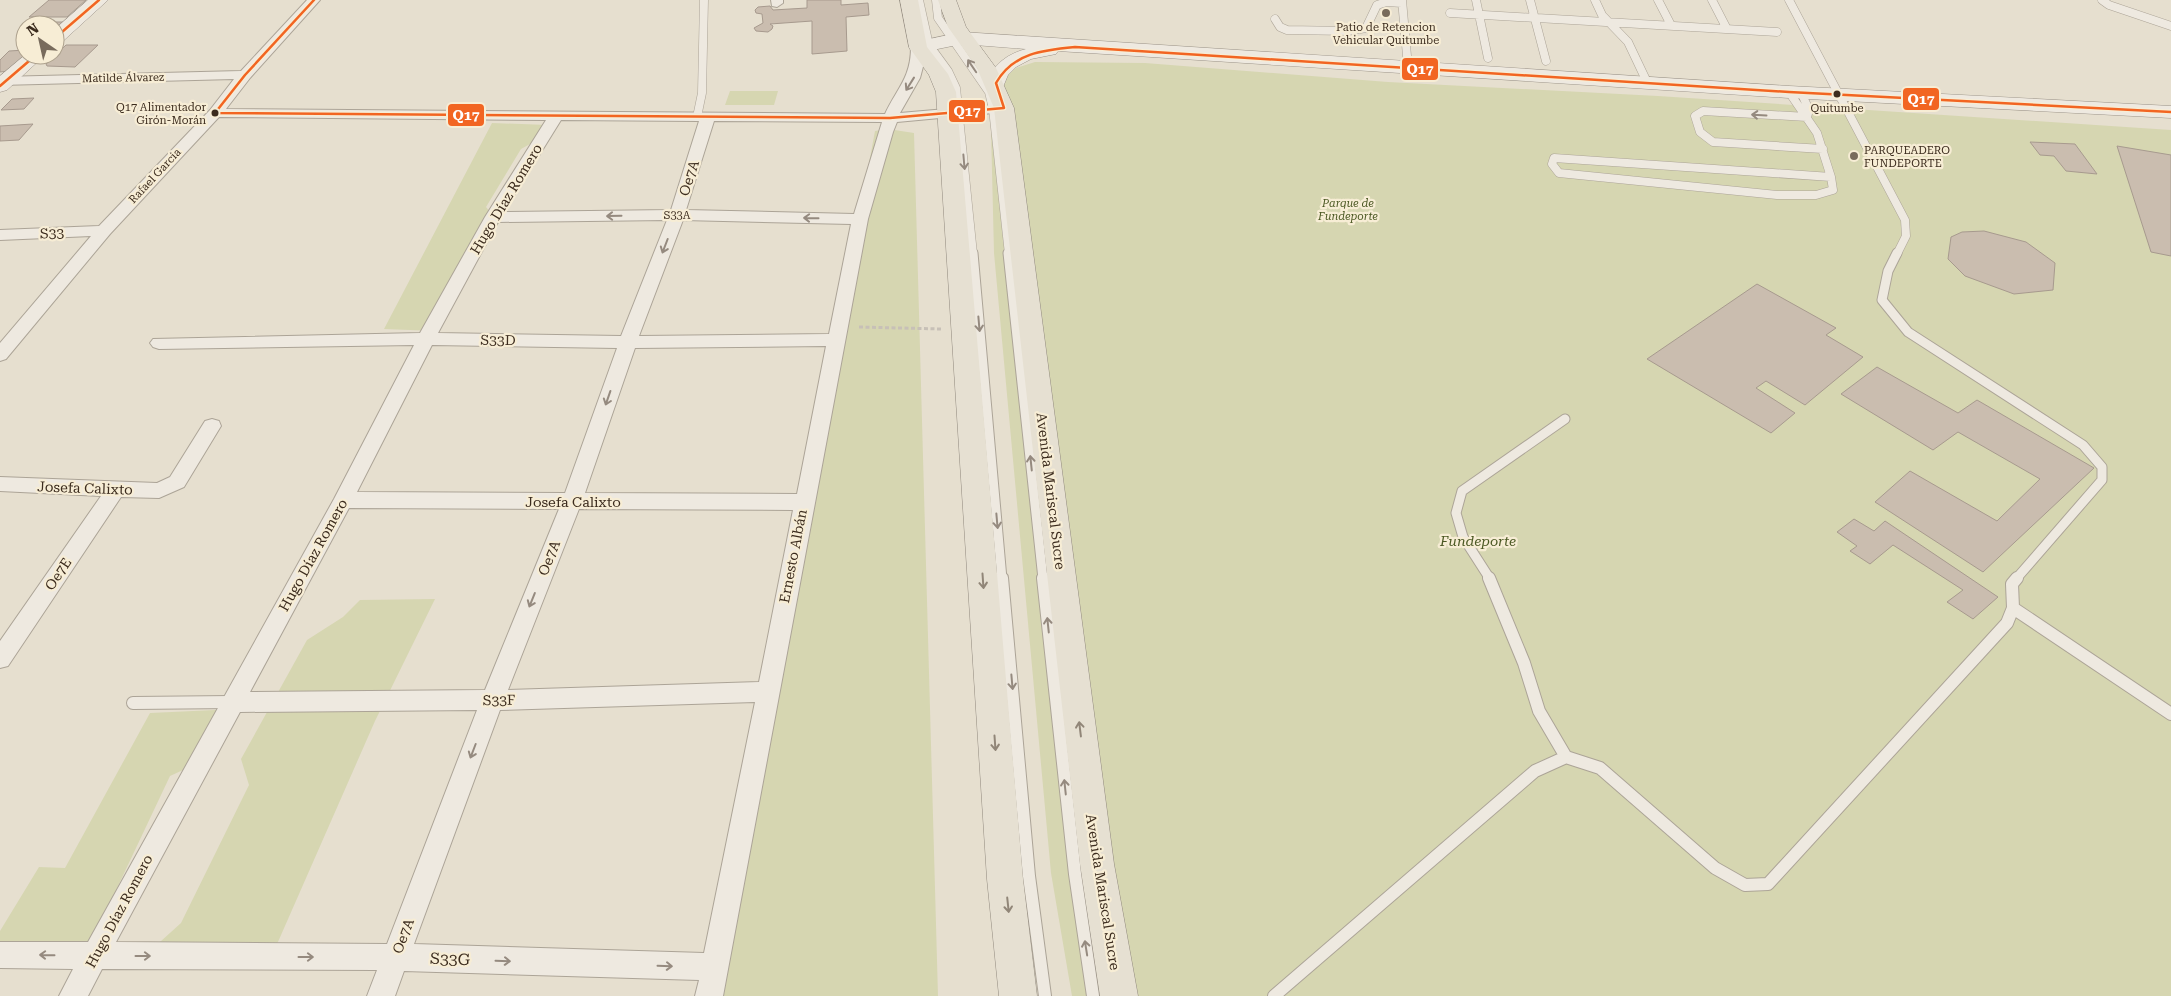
<svg xmlns="http://www.w3.org/2000/svg" width="2171" height="996" font-family="'Roboto Serif',serif">
<style>
.green{fill:#d6d6b1}
.building{fill:#cabdaf;stroke:#a79a8e}
.lines{fill:none;stroke-linecap:round;stroke-linejoin:round}
.lane-far2-casing{stroke:#aca497;stroke-width:9}
.lane-far1-casing{stroke:#aca497;stroke-width:11}
.lane-casing{stroke:#aca497;stroke-width:14}
.street-casing{stroke:#aca497;stroke-width:2}
.secondary-casing{stroke:#9b9388;stroke-width:1}
.primary-casing{stroke:#91897e;stroke-width:1}
.path{stroke:#c7c0b7;stroke-width:3;stroke-dasharray:4 2.5;stroke-linecap:butt}
.lane-far2{stroke:#eee9e0;stroke-width:8}
.lane-far1{stroke:#eee9e0;stroke-width:9}
.lane{stroke:#eee9e0;stroke-width:12}
.street{fill:#eee9e0;fill-rule:evenodd}
.secondary{fill:#eee9e0;fill-rule:evenodd}
.primary{fill:#e6e0d2;fill-rule:evenodd}
.bus-1-casing{stroke:#f7edd5;stroke-width:5}
.bus-1{stroke:#f26522;stroke-width:2.5}
.oneway{stroke:#958a7f}
.oneway2{stroke:#918678}
.poi-dot{fill:#786b5c;stroke:#f7edd5;stroke-width:2}
.bus-dot{fill:#3c2c1e;stroke:#f7edd5;stroke-width:2}
.labels{text-anchor:middle;dominant-baseline:central;stroke-width:4.5;stroke-linejoin:round;paint-order:stroke}
.far-poi-label{font-size:11px;fill:#3c2c1e;stroke:#f7edd5}
.far-street-label{font-size:11px;fill:#3c2c1e;stroke:#f7edd5}
.far-bus-label{font-size:11px;fill:#3c2c1e;stroke:#f7edd5;text-anchor:end}
.far-park-label{font-size:11px;font-style:italic;fill:#4c5924;stroke:#f7edd5}
.street-label{font-size:14px;fill:#3c2c1e;stroke:#f7edd5}
.park-label{font-size:14px;font-style:italic;fill:#4c5924;stroke:#f7edd5}
.near-street-label{font-size:16px;fill:#3c2c1e;stroke:#f7edd5}
.line-badge{stroke:#f7edd5;stroke-width:2}
.badge-label{font-size:14px;text-anchor:middle;font-weight:bold;fill:#fff}
</style>
<rect width="100%" height="100%" fill="#e6dfcf"/>
<!-- green -->
<path class="green" d="M1035 62 1145 63 1388 82 1658 96 2171 130V996H1072L1051 873 994 253 991 130 997 89 1007 71Z
M730 91H778L774 105H725Z
M492 123 548 125 539 139 521 149 486 207 499 223 436 331 384 329Z
M888 129 914 133 938 996H714L875 131Z
M435 599 375 721 274 951H150L181 923 249 785 241 759 307 640 343 617 360 600Z
M237 709 207 759 170 776 101 922 104 952 0 951V931L39 867 65 868 150 713Z"/>
<!-- building -->
<path class="building" d="M49 0H86L67 17H29Z
M807 0H841V5L868 3 869 15 846 17 847 51 812 54V21L770 24 773 26 772 29 768 32 756 31 754 28 763 23 762 14 756 13 755 10 758 7 770 6 773 10 807 8Z
M39 22H64L55 30V25H36Z
M66 45H98L75 67 47 66 46 64Z
M25 50 26 55 10 71 0 72V60L9 51Z
M34 98 24 109 1 110 12 99Z
M33 124 19 140 0 141V126Z
M2030 142 2075 144 2097 174 2066 171 2054 156 2040 155Z
M2117 146 2171 155V256L2151 252Z
M1984 231 2026 242 2055 263 2053 290 2014 294 1965 276 1948 259 1951 237 1962 232Z
M1757 284 1836 328 1826 335 1863 357 1805 405 1766 381 1756 388 1795 413 1771 433 1647 359Z
M1877 367 1958 413 1977 400 2094 468 1983 572 1875 502 1910 471 1997 521 2040 479 1958 432 1933 450 1841 394Z
M1854 519 1874 531 1885 521 1998 597 1973 619 1947 602 1963 590 1893 545 1870 564 1850 551 1857 546 1837 532Z"/>
<g class="lines">
<!-- lane-far2 casing -->
<g class="lane-far2-casing">
<path id="lane-far2" d="M919 0 929 45 948 71 956 88 973 254
M936 0 938 18 989 92 993 109 1009 254
M1402 0 1408 67
M1476 0 1488 58
M1530 0 1546 61
M1595 0 1602 15 1628 42 1647 82
M1658 0 1671 25
M1712 0 1727 29
M1789 0 1905 220 1906 236 1897 254
M2102 0 2109 5 2171 26
M1450 13 1777 32
M1275 19 1280 27 1287 30 1348 31 1366 28 1377 5 1387 2 1402 3
M1789 92 1817 133 1831 177
M1801 92 1809 110 1807 117
M697 117 702 93 704 0
M1807 117 1703 111 1695 116 1700 132 1713 142 1823 149
M1554 158 1831 177 1833 190 1816 195H1777L1559 173 1552 164Z"/>
</g>
<!-- lane-far1 casing -->
<g class="lane-far1-casing">
<path id="lane-far1" d="M973 253 1002 579
M1008 253 1043 579
M1897 253 1888 271 1882 300 1908 332 2083 445 2102 467V480L2016 579
M1490 579 1463 537 1456 513 1462 491 1565 419"/>
</g>
<!-- lane casing -->
<g class="lane-casing">
<path id="lane" d="M1002 578 1029 876 1045 996
M1043 578 1075 874 1093 996
M1489 578 1524 663 1539 711 1566 757
M2013 608 2171 714
M133 703 232 702
M1274 996 1535 771 1566 757 1600 768 1715 868 1745 885 1768 884 2007 623 2013 608 2012 584 2017 578"/>
</g>
<!-- street casing -->
<g class="street-casing">
<path id="street" d="M307 0H320L250 78 226 109 885 114C897 88 911 78 911 47L918 43 925 47V59L920 78 900 113 1004 104 1011 108 1004 112 897 122 893 132 868 219 723 996H695L699 980 404 971 395 996H367L377 970 102 969 88 996H59L73 969 0 968V942H88L334 499 414 345 159 349 153 347 150 343 153 339 420 333 485 217 546 120 219 117 110 234 6 359 0 361V343L91 236 0 240V230L99 226 210 110 234 79 0 85V77L241 71ZM561 120 699 121 671 210 504 212ZM714 121 882 122 854 214 686 210ZM667 220 621 336 438 333 498 222ZM683 220 851 224 829 334 639 336ZM432 345 617 348 565 493 357 492ZM826 346 797 494 585 493 635 348ZM349 508 559 509 485 690 250 692ZM579 509 793 510 759 682 508 690ZM755 702 704 953 414 944 500 710ZM477 710 387 944 116 942 240 712Z
M771 0H783V3L777 7 772 6Z
M212 419 219 421 221 426 184 487 159 498 121 497 8 666 0 668V641L101 496 0 491V477L157 483 170 477 205 421Z"/>
</g>
<!-- secondary casing -->
<g class="secondary-casing">
<path id="secondary" d="M88 0H108L62 42 55 44V29Z
M962 32 1789 86 2171 106V118L1789 98 1058 51 1056 54 1031 59 1016 67 1008 75 1003 87H989L986 83C994 64 1007 54 1026 49L962 44 918 53 911 51 909 47 911 43Z
M25 55H45L7 90 0 92V76Z"/>
</g>
<!-- primary casing -->
<g class="primary-casing">
<path id="primary" d="M900 0H918L927 47 948 74 956 92 1023 879 1037 996H999L987 879 936 92 929 75 909 47Z
M938 0H956L966 27 996 68 1014 108 1114 864 1138 996H1100L1080 864 994 108 977 68 948 27Z"/>
</g>
<!-- path -->
<path class="path" d="M859 327 941 329"/>
<!-- lane-far2 -->
<use href="#lane-far2" class="lane-far2"/>
<!-- lane-far1 -->
<use href="#lane-far1" class="lane-far1"/>
<!-- lane -->
<use href="#lane" class="lane"/>
<!-- street -->
<use href="#street" class="street"/>
<!-- secondary -->
<use href="#secondary" class="secondary"/>
<!-- primary -->
<use href="#primary" class="primary"/>
<!-- bus-1 casing -->
<g class="bus-1-casing">
<path id="bus-1" d="M55 38 99 0
M0 86 36 55
M215 113 890 118 1004 108 996 83C1013 53 1043 50 1075 47L1789 92 2171 112
M215 113 245 75 314 0"/>
</g>
<!-- bus-1 -->
<use href="#bus-1" class="bus-1"/>
</g>
<!-- one-way arrows -->
<defs><path id="oneway-shaft" d="M-6 0H5M1.5-3L5.5 0L1.5 3" fill="none" stroke-width="1.6" stroke-linecap="round" stroke-linejoin="round" transform="scale(1.25)"/></defs>
<g class="oneway">
<use href="#oneway-shaft" transform="translate(972 66) rotate(-124)"/>
<use href="#oneway-shaft" transform="translate(910 84) rotate(122)"/>
<use href="#oneway-shaft" transform="translate(1759 115) rotate(-177)"/>
<use href="#oneway-shaft" transform="translate(964 162) rotate(85)"/>
<use href="#oneway-shaft" transform="translate(614 216) rotate(179)"/>
<use href="#oneway-shaft" transform="translate(811 218) rotate(-179)"/>
<use href="#oneway-shaft" transform="translate(665 246) rotate(111)"/>
<use href="#oneway-shaft" transform="translate(979 324) rotate(85)"/>
<use href="#oneway-shaft" transform="translate(608 398) rotate(109)"/>
<use href="#oneway-shaft" transform="translate(1031 463) rotate(-96)"/>
<use href="#oneway-shaft" transform="translate(997 521) rotate(85)"/>
<use href="#oneway-shaft" transform="translate(532 600) rotate(112)"/>
<use href="#oneway-shaft" transform="translate(1048 625) rotate(-96)"/>
<use href="#oneway-shaft" transform="translate(1012 682) rotate(85)"/>
<use href="#oneway-shaft" transform="translate(473 751) rotate(111)"/>
<use href="#oneway-shaft" transform="translate(1065 787) rotate(-96)"/>
<use href="#oneway-shaft" transform="translate(1086 948) rotate(-99)"/>
<use href="#oneway-shaft" transform="translate(47 955) rotate(-179)"/>
<use href="#oneway-shaft" transform="translate(143 956)"/>
<use href="#oneway-shaft" transform="translate(306 957)"/>
<use href="#oneway-shaft" transform="translate(503 961) rotate(2)"/>
<use href="#oneway-shaft" transform="translate(665 966) rotate(2)"/>
</g>
<g class="oneway2">
<use href="#oneway-shaft" transform="translate(983 581) rotate(86)"/>
<use href="#oneway-shaft" transform="translate(1080 729) rotate(-97)"/>
<use href="#oneway-shaft" transform="translate(995 743) rotate(86)"/>
<use href="#oneway-shaft" transform="translate(1008 905) rotate(84)"/>
</g>
<!-- markers -->
<g class="poi-dot">
<circle cx="1386" cy="13" r="5"/>
<circle cx="1854" cy="156" r="5"/>
</g>
<g class="bus-dot">
<circle cx="1837" cy="94" r="4.5"/>
<circle cx="215" cy="113" r="4.5"/>
</g>
<g class="labels">
<!-- far-poi labels -->
<g class="far-poi-label">
<text x="1386" y="27">Patio de Retencion<tspan x="1386" dy="13">Vehicular Quitumbe</tspan></text>
<text x="1864" y="150" text-anchor="start">PARQUEADERO<tspan x="1864" dy="13">FUNDEPORTE</tspan></text>
</g>
<!-- far-street labels -->
<g class="far-street-label">
<text transform="translate(123 78) rotate(-1)">Matilde Álvarez</text>
<text transform="translate(155 176) rotate(-47)">Rafael Garcia</text>
<text x="677" y="215">S33A</text>
</g>
<!-- far-bus labels -->
<g class="far-bus-label">
<text x="206" y="107">Q17 Alimentador<tspan x="206" dy="13">Girón-Morán</tspan></text>
<text x="1837" y="108" text-anchor="middle">Quitumbe</text>
</g>
<!-- far-park labels -->
<g class="far-park-label">
<text x="1348" y="203">Parque de<tspan x="1348" dy="13">Fundeporte</tspan></text>
</g>
<!-- street labels -->
<g class="street-label">
<text transform="translate(689 178) rotate(-72)">Oe7A</text>
<text transform="translate(506 199) rotate(-59)">Hugo Díaz Romero</text>
<text transform="translate(52 233) rotate(-2)">S33</text>
<text transform="translate(498 340) rotate(1)">S33D</text>
<text transform="translate(85 488) rotate(2)">Josefa Calixto</text>
<text transform="translate(1051 491) rotate(83)">Avenida Mariscal Sucre</text>
<text x="573" y="502">Josefa Calixto</text>
<text transform="translate(313 555) rotate(-61)">Hugo Díaz Romero</text>
<text transform="translate(793 556) rotate(-79)">Ernesto Albán</text>
<text transform="translate(549 558) rotate(-68)">Oe7A</text>
<text transform="translate(58 574) rotate(-56)">Oe7E</text>
<text transform="translate(499 700) rotate(-1)">S33F</text>
<text transform="translate(1103 892) rotate(81)">Avenida Mariscal Sucre</text>
<text transform="translate(119 911) rotate(-62)">Hugo Díaz Romero</text>
<text transform="translate(403 936) rotate(-69)">Oe7A</text>
</g>
<!-- park labels -->
<g class="park-label">
<text x="1478" y="541">Fundeporte</text>
</g>
<!-- near-street labels -->
<g class="near-street-label">
<text transform="translate(450 959) rotate(2)">S33G</text>
</g>
</g>
<g class="line-badge">
<rect x="1401" y="57" width="38" height="24" rx="5" fill="#f26522"/>
<rect x="1902" y="87" width="38" height="24" rx="5" fill="#f26522"/>
<rect x="948" y="99" width="38" height="24" rx="5" fill="#f26522"/>
<rect x="447" y="103" width="38" height="24" rx="5" fill="#f26522"/>
</g>
<g class="badge-label">
<text x="1420" y="74">Q17</text>
<text x="1921" y="104">Q17</text>
<text x="967" y="116">Q17</text>
<text x="466" y="120">Q17</text>
</g>
<!-- north arrow -->
<g transform="translate(40 40) rotate(326)"><circle r="24" fill="#f7edd5" stroke="#aca08c"/>
<path d="M0-4L9 19L0 12L-9 19Z" fill="#786b5c"/>
<text y="-8" font-size="14" font-weight="bold" text-anchor="middle" fill="#3c2c1e">N</text>
</g>
</svg>
